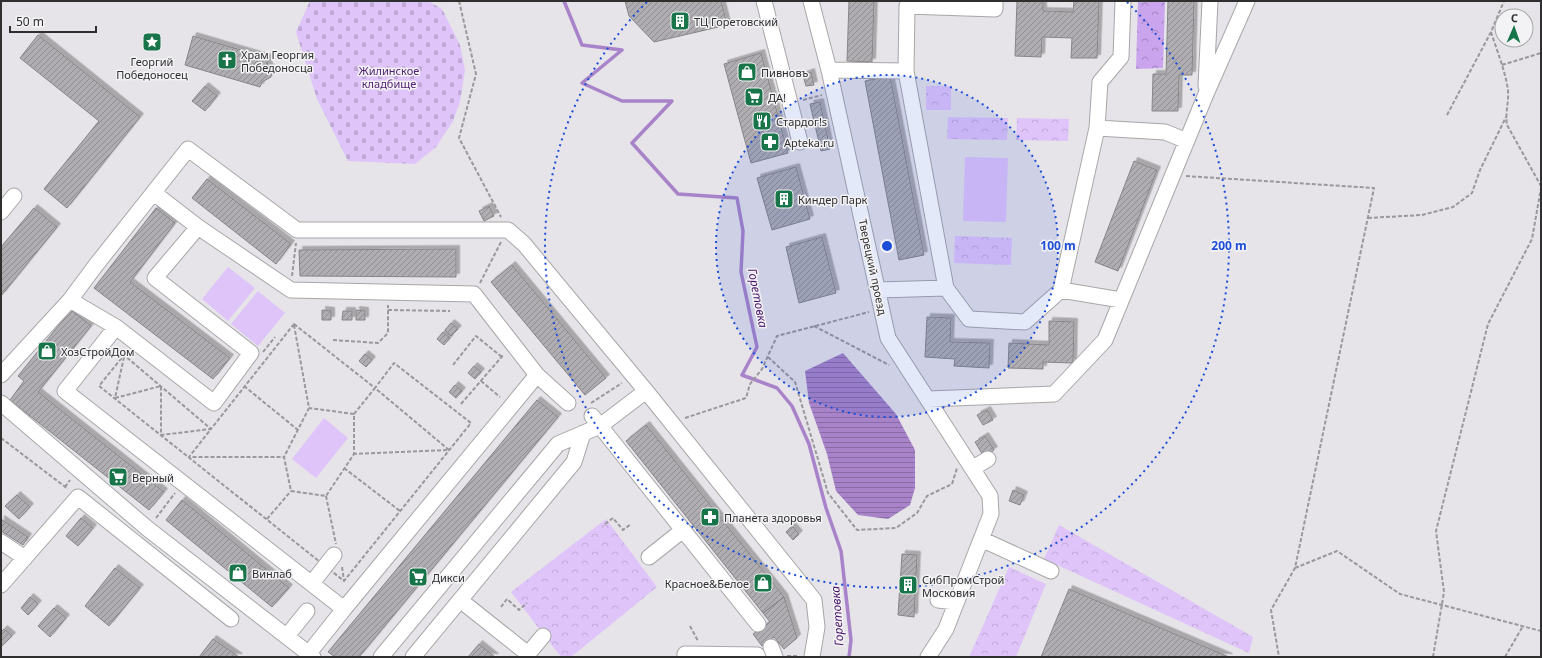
<svg xmlns="http://www.w3.org/2000/svg" width="1542" height="658" font-family="'Noto Sans',sans-serif">
<style>
.forest{fill:url(#forest-crowns)}
.cemetery{fill:url(#cemetery-stones)}
.park{fill:url(#park-crowns)}
.garden{fill:#dfc4fa}
.water{fill:url(#water-rules)}
.lines{fill:none;stroke-linecap:round;stroke-linejoin:round}
.stream{stroke:#a883c9;stroke-width:3.5}
.building{fill:url(#building-hatch);stroke:#868588;filter:url(#shadow)}
.minor-casing{stroke:#a7a6a9;stroke-width:17}
.path{stroke:#9a989b;stroke-width:2;stroke-dasharray:4 2;stroke-linecap:butt}
.minor{stroke:#fff;stroke-width:15}
.ring{fill:none;stroke:#1d4ed8;stroke-width:2;stroke-dasharray:2 4}
.labels{text-anchor:middle;dominant-baseline:central;stroke-width:3;stroke-linejoin:round;paint-order:stroke}
.poi-label{font-size:11px;fill:#2f2f30;stroke:#f3f2f5;text-anchor:start}
.park-label{font-size:11px;fill:#501e72;stroke:#f3f2f5}
.street-label{font-size:11px;fill:#2f2f30;stroke:#f3f2f5}
.water-label{font-size:12px;font-style:italic;fill:#471368;stroke:#f3f2f5}
.centre{fill:#1d4ed8;stroke:#f3f2f5;stroke-width:2}
.ring-label{font-size:12px;text-anchor:middle;font-weight:bold;fill:#1d4ed8;stroke:#f3f2f5;stroke-width:3;stroke-linejoin:round;paint-order:stroke}
</style>
<defs>
<pattern id="forest-crowns" width="20" height="18" patternUnits="userSpaceOnUse"><rect width="20" height="18" fill="#caa4ed"/><path d="M2 6a3 3 0 1 1 6 0M12 15a3 3 0 1 1 6 0" fill="none" stroke="#a486c0"/></pattern>
<pattern id="cemetery-stones" width="16" height="16" patternUnits="userSpaceOnUse"><rect width="16" height="16" fill="#dfc4fa"/><path d="M2 7V4a2 2 0 0 1 4 0v3zM10 15v-3a2 2 0 0 1 4 0v3z" fill="#c0a9d7"/></pattern>
<pattern id="park-crowns" width="20" height="18" patternUnits="userSpaceOnUse"><rect width="20" height="18" fill="#dfc4fa"/><path d="M2 6a3 3 0 1 1 6 0M12 15a3 3 0 1 1 6 0" fill="none" stroke="#c0a9d7"/></pattern>
<pattern id="water-rules" width="6" height="5" patternUnits="userSpaceOnUse"><rect width="6" height="5" fill="#a883c9"/><path d="M0 2.5h6" fill="none" stroke="#896ca4"/></pattern>
<pattern id="building-hatch" width="6" height="6" patternUnits="userSpaceOnUse"><rect width="6" height="6" fill="#afadb1"/><path d="M-1 1l2-2M0 6l6-6M5 7l2-2" fill="none" stroke="#8f8d90"/></pattern>
<filter id="shadow"><feDropShadow dx="3.5" dy="-3.5" stdDeviation="0" flood-color="#0004"/></filter>
</defs>
<rect width="100%" height="100%" fill="#e6e4e8"/>
<!-- forest -->
<path class="forest" d="M1138 1H1165L1163 68 1136 69Z"/>
<!-- cemetery -->
<path class="cemetery" d="M310 1H428L442 9 460 45 465 70 460 102 453 121 436 147 415 164 348 161 317 99 296 32Z"/>
<!-- park -->
<path class="park" d="M926 86H951V110H926Z
M948 117 1008 118 1007 140 947 139Z
M1017 118 1069 119 1068 141 1016 140Z
M955 236 1012 238 1011 265 954 263Z
M606 519 657 587 571 657H561L511 592Z
M1059 525 1253 637 1249 653 1044 559Z
M1009 567 1046 584 1016 657H969Z"/>
<!-- garden -->
<path class="garden" d="M965 157 1008 158 1006 222 963 221Z
M228 267 255 288 228 321 202 299Z
M258 291 285 313 258 346 231 324Z
M324 418 348 438 316 478 292 459Z"/>
<!-- water -->
<path class="water" d="M843 353 896 414 915 450V488L910 505 888 519 858 515 836 491 827 454 809 403 805 371Z"/>
<g class="lines">
<!-- stream -->
<path class="stream" d="M564 1 582 45 622 50 582 83 622 101H672L632 143 678 194 737 198 743 231 741 272 757 347 742 375 777 388 792 406 809 444 826 508 841 551 851 640 849 657"/>
</g>
<!-- building -->
<path class="building" d="M625 1H721L727 25 654 42 629 16Z
M849 1H874L872 62 847 61Z
M1017 1H1043V11L1073 12 1074 1H1099L1097 58H1071L1072 38 1042 37 1041 57 1015 56Z
M1168 1H1194L1192 75H1179L1178 111H1152L1153 74H1166Z
M38 35 140 117 67 208 44 189 99 121 20 58Z
M193 36 268 58 267 63 272 71 271 77 262 82 260 87 185 65Z
M761 53 788 153 751 163 724 64Z
M811 72 814 85 806 86 803 75Z
M890 76 924 255 899 260 865 81Z
M205 86 217 96 205 111 192 101Z
M820 102 830 149 821 151 810 104Z
M1134 161 1157 170 1118 271 1095 262Z
M796 167 810 219 772 230 757 178Z
M207 179 291 244 276 264 192 198Z
M489 206 494 216 484 221 479 211Z
M34 208 57 227 1 296V247Z
M156 208 175 223 130 282 230 358 213 379 94 288Z
M822 237 836 293 799 303 786 247Z
M456 249V277L300 276 299 250Z
M512 265 606 378 585 395 491 282Z
M71 310 91 326 38 392 164 492 149 510 10 400 24 381 18 376Z
M322 310 331 311V320H322Z
M356 310 365 311V320H356Z
M343 311H352V320H342Z
M927 317 951 318 950 342 990 343 989 368 954 366 955 359 925 357Z
M1049 321 1074 322 1073 363 1043 362V369L1008 368 1009 343 1049 345Z
M451 323 458 329 451 336 445 330Z
M443 332 450 338 444 345 437 339Z
M365 354 372 360 366 367 359 361Z
M474 366 481 372 475 379 468 373Z
M455 385 462 391 456 398 449 392Z
M537 400 558 417 359 657H335L328 652Z
M987 410 993 420 983 425 977 415Z
M646 425 784 597 763 613 626 441Z
M985 436 994 450 984 457 975 442Z
M1013 490 1024 495 1020 505 1009 501Z
M17 495 30 507 19 519 5 506Z
M182 500 289 588 272 607 166 520Z
M81 518 93 528 78 546 66 536Z
M1 519 28 537 23 545 1 531Z
M792 526 799 534 793 540 786 532Z
M902 554 917 555 914 617 898 615Z
M115 568 140 588 109 626 85 606Z
M1069 589 1229 657H1041Z
M30 597 38 604 28 615 21 608Z
M784 597 797 638 784 649 774 637 762 646 753 634 770 622 763 613Z
M54 608 66 618 50 637 38 626Z
M4 629 12 636 1 647V632Z
M213 639 239 657H199Z
M479 644 495 657H468Z"/>
<g class="lines">
<!-- minor casing -->
<g class="minor-casing">
<path id="minor" d="M764 1 800 142
M811 1 829 70 888 338 990 496 991 514 946 629 928 657
M1123 1 1121 57 1100 82 1097 128 1165 132 1187 141
M829 70 906 71 907 6 995 9V1
M1206 86 1210 1
M154 193 198 227
M1 212 14 196
M946 288 969 319 1025 322 1061 290 1097 128
M878 290 946 288 906 71
M1061 290 1121 300
M70 300 116 327 214 403 251 353 155 278 198 227 291 290 474 294 537 375 344 609 65 391 116 327
M1 375 70 300 96 265 188 149 297 230H508L524 244 646 391 814 600 817 627 812 657
M537 375 568 403
M928 399 1054 394 1105 340 1206 94 1247 1
M1 403 148 529 313 657
M592 416 758 624
M973 468 988 459
M981 539 1051 571
M1 542 25 558
M649 557 683 530
M312 583 334 555
M1 585 78 497 231 619
M460 600 528 654 525 657
M938 600 956 602
M287 636 307 611
M771 647 775 657
M309 653 344 609
M528 654 543 636
M381 657 558 444 600 426 646 391
M413 657 574 462 583 433
M685 657V654L757 655 758 657"/>
</g>
<!-- path -->
<path class="path" d="M459 1 476 74 459 138 501 217
M1491 32C1497 51 1505 70 1508 90 1509 102 1505 113 1507 125L1541 186
M1502 65 1541 53
M803 100 822 95
M1447 115 1491 32 1504 1
M1186 176 1374 188 1295 568 1271 610 1279 657
M1368 218 1422 215 1453 207 1472 193 1480 170 1506 117
M292 276 296 243
M480 283 501 242
M388 310 450 311
M294 324 375 388 394 363 471 423 344 581 99 386 124 355 211 429Z
M294 325 309 408 284 457 291 491 326 496 354 454V414L309 408
M814 326 889 365
M333 340 378 343 388 333V305
M263 352 275 337
M124 357 115 398 161 386V435L211 429 189 457H284
M768 357 795 382 828 493 857 530 896 528 917 513 927 496 952 484 957 468
M453 365 476 336 502 357
M481 381 500 397
M244 386 298 430
M591 403 622 383
M461 404 504 354
M354 414 375 388 449 450 354 454
M685 418 746 398 750 384 762 369 777 336 869 312
M1 438 68 489
M344 468 400 511
M65 487 70 480
M326 496 336 544
M156 518 175 493
M267 519 291 491
M605 524 613 518 623 530 631 524
M342 567 344 581
M1295 568 1337 551 1400 594 1541 631
M501 607 507 599 519 610 527 603
M690 626 698 641
M787 656H799
M1433 657 1444 592 1436 531 1488 324 1532 239 1541 188
M1505 657 1523 626"/>
<!-- minor -->
<use href="#minor" class="minor"/>
</g>
<!-- distance rings -->
<circle cx="887" cy="246" r="171" fill="#1d4ed8" fill-opacity=".12"/>
<g class="ring">
<circle cx="887" cy="246" r="171"/>
<path d="M1127 2A342 342 0 1 1 647 2"/>
</g>
<!-- icons -->
<defs>
<g id="building-square" transform="scale(1)"><rect x="-9" y="-9" width="18" height="18" rx="4" fill="#18754a" stroke="#f3f2f5"/><path d="M-4-6H4V6H1V3H-1V6H-4ZM-2.5-4.3h1.7v1.8h-1.7ZM.8-4.3h1.7v1.8H.8ZM-2.5-1h1.7V.8h-1.7ZM.8-1h1.7V.8H.8Z" fill="#fff"/></g>
<g id="sight-square" transform="scale(1)"><rect x="-9" y="-9" width="18" height="18" rx="4" fill="#18754a" stroke="#f3f2f5"/><path d="M0-6L1.8-2.2L6-1.7L2.9 1.2L3.7 5.4L0 3.3L-3.7 5.4L-2.9 1.2L-6-1.7L-1.8-2.2Z" fill="#fff"/></g>
<g id="church-square" transform="scale(1)"><rect x="-9" y="-9" width="18" height="18" rx="4" fill="#18754a" stroke="#f3f2f5"/><path d="M-1.2-6h2.4v3.5h3.3v2.4h-3.3V6h-2.4V-.1h-3.3v-2.4h3.3Z" fill="#fff"/></g>
<g id="shop-square" transform="scale(1)"><rect x="-9" y="-9" width="18" height="18" rx="4" fill="#18754a" stroke="#f3f2f5"/><path d="M-5-2.5h2.3a2.7 3.5 0 0 1 5.4 0H5L5.5 6h-11ZM-1.5-2.5h3a1.5 2.3 0 0 0-3 0Z" fill="#fff"/></g>
<g id="supermarket-square" transform="scale(1)"><rect x="-9" y="-9" width="18" height="18" rx="4" fill="#18754a" stroke="#f3f2f5"/><path d="M-6-5.5h2.5l.6 2H6L4.5 2H-2.5L-4.4-4H-6ZM-1.5 3.2a1.3 1.3 0 1 0 .1 0ZM3 3.2a1.3 1.3 0 1 0 .1 0Z" fill="#fff"/></g>
<g id="restaurant-square" transform="scale(1)"><rect x="-9" y="-9" width="18" height="18" rx="4" fill="#18754a" stroke="#f3f2f5"/><path d="M-5-6h1v4h1v-4h1v4h1v-4h1v5L-1.5 .5V6h-2V.5L-5-1ZM5-6V6H3V1.5H1.5Q1.5-4 5-6Z" fill="#fff"/></g>
<g id="pharmacy-square" transform="scale(1)"><rect x="-9" y="-9" width="18" height="18" rx="4" fill="#18754a" stroke="#f3f2f5"/><path d="M-2-6h4v4h4v4h-4v4h-4v-4h-4v-4h4Z" fill="#fff"/></g>
</defs>
<g fill-rule="evenodd">
<use href="#building-square" x="680" y="21"/>
<use href="#sight-square" x="152" y="42"/>
<use href="#church-square" x="227" y="60"/>
<use href="#shop-square" x="747" y="72"/>
<use href="#supermarket-square" x="754" y="97"/>
<use href="#restaurant-square" x="762" y="121"/>
<use href="#pharmacy-square" x="770" y="142"/>
<use href="#building-square" x="784" y="199"/>
<use href="#shop-square" x="47" y="351"/>
<use href="#supermarket-square" x="118" y="477"/>
<use href="#pharmacy-square" x="710" y="517"/>
<use href="#shop-square" x="238" y="573"/>
<use href="#supermarket-square" x="418" y="577"/>
<use href="#shop-square" x="763" y="583"/>
<use href="#building-square" x="908" y="585"/>
</g>
<g class="labels">
<!-- poi labels -->
<g class="poi-label">
<text x="694" y="21">ТЦ Горетовский</text>
<text x="241" y="54">Храм Георгия<tspan x="241" dy="13">Победоносца</tspan></text>
<text x="152" y="61" text-anchor="middle">Георгий<tspan x="152" dy="13">Победоносец</tspan></text>
<text x="761" y="72">Пивновъ</text>
<text x="768" y="97">ДА!</text>
<text x="776" y="121">Стардог!s</text>
<text x="784" y="142">Apteka.ru</text>
<text x="798" y="199">Киндер Парк</text>
<text x="61" y="351">ХозСтройДом</text>
<text x="132" y="477">Верный</text>
<text x="724" y="517">Планета здоровья</text>
<text x="252" y="573">Винлаб</text>
<text x="432" y="577">Дикси</text>
<text x="922" y="579">СибПромСтрой<tspan x="922" dy="13">Московия</tspan></text>
<text x="749" y="583" text-anchor="end">Красное&amp;Белое</text>
</g>
<!-- park labels -->
<g class="park-label">
<text x="389" y="70">Жилинское<tspan x="389" dy="13">кладбище</tspan></text>
</g>
<!-- street labels -->
<g class="street-label">
<text transform="translate(873 267) rotate(78)">Тверецкий проезд</text>
</g>
<!-- water labels -->
<g class="water-label">
<text transform="translate(758 298) rotate(79)">Горетовка</text>
<text transform="translate(837 616) rotate(-94)">Горетовка</text>
</g>
</g>
<circle cx="887" cy="246" r="6" class="centre"/>
<g class="ring-label">
<text x="1058" y="250">100 m</text>
<text x="1229" y="250">200 m</text>
</g>
<!-- border -->
<rect width="1542" height="658" fill="none" stroke="#2f2f30" stroke-width="4"/>
<!-- north arrow -->
<g transform="translate(1514 28) rotate(2)"><circle r="19" fill="#f3f2f5" stroke="#a5a4a6"/>
<path d="M0-3L7 15L0 10L-7 15Z" fill="#18754a"/>
<text y="-6" font-size="11" font-weight="bold" text-anchor="middle" fill="#2f2f30">С</text>
</g>
<!-- scale -->
<path d="M10 26v6h86v-6" fill="none" stroke="#2f2f30" stroke-width="2"/>
<text x="16" y="26" font-size="12" fill="#2f2f30" stroke="#f3f2f5" stroke-width="3" paint-order="stroke">50 m</text>
</svg>
